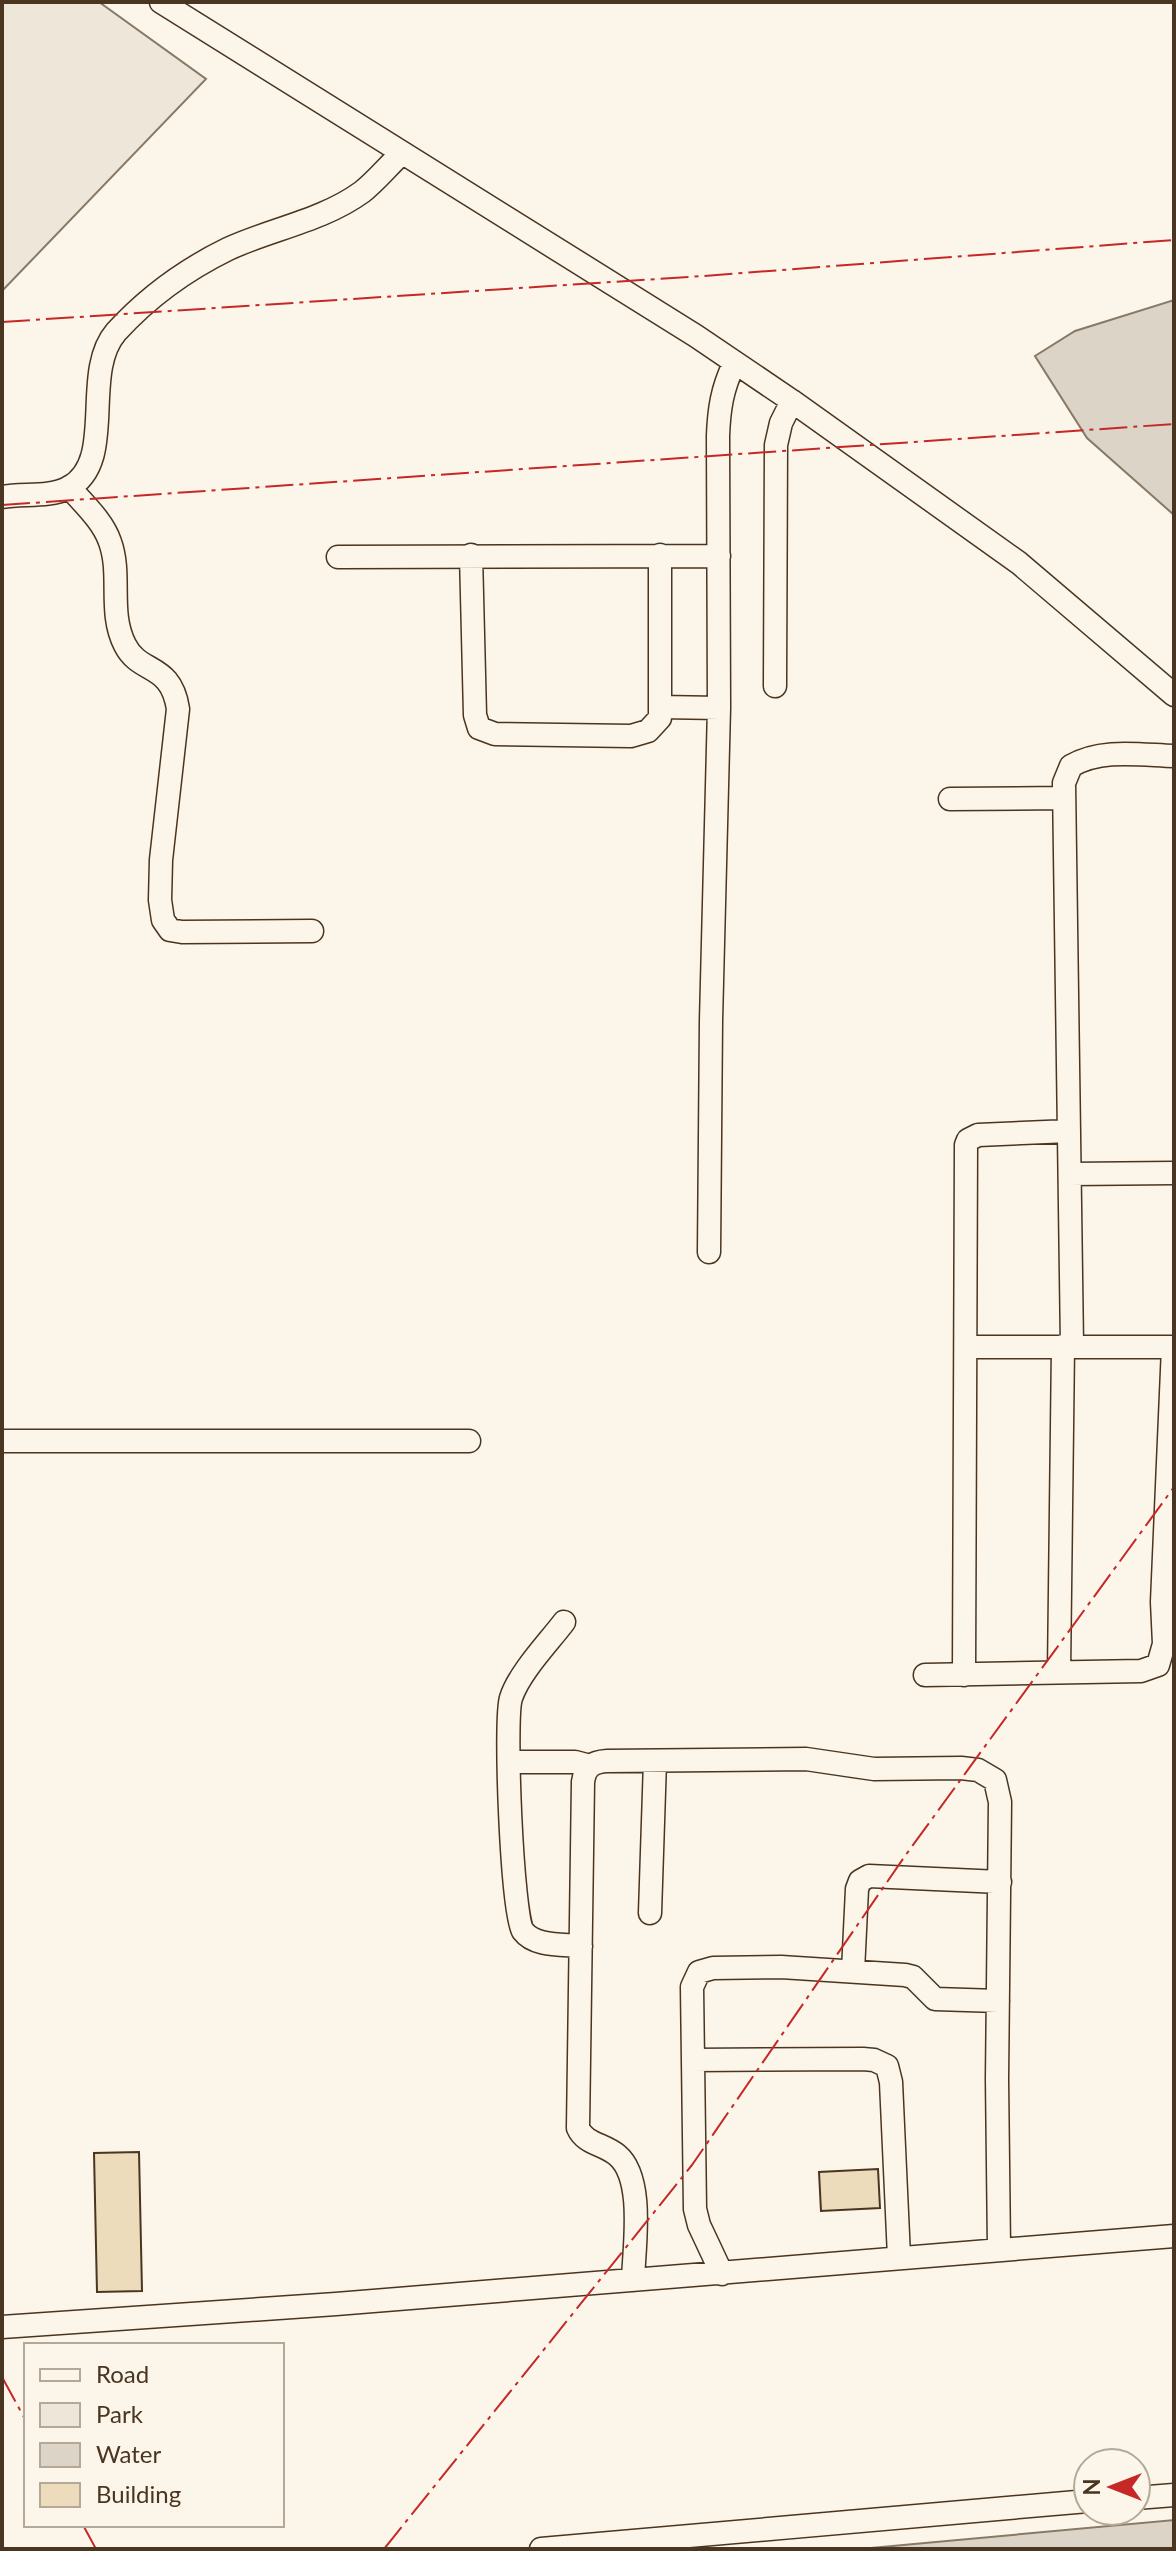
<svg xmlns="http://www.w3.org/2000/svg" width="1176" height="2551" font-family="Lato,sans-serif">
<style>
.green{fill:#ede6d9;stroke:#887966;stroke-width:2}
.water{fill:#dcd4c6;stroke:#887966;stroke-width:2}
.building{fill:#ecdcbc;stroke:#4a3520;stroke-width:2}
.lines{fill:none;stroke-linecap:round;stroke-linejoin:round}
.minor-casing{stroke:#4a3520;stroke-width:25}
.minor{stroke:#fbf6e9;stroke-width:22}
.power{stroke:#c62828;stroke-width:2;stroke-dasharray:28 6 4 6;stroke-linecap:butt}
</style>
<rect width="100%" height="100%" fill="#fbf6e9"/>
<!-- green -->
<path class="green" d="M2 2H99L206 79 2 291Z"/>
<!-- water -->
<path class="water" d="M1174 300V515L1087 438 1035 356 1075 331Z
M1174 2520V2549H860Z"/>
<!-- building -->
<path class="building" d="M139 2152 142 2291 97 2292 94 2153Z
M878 2169 880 2208 821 2211 819 2172Z"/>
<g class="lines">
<!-- minor casing -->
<g class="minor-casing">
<path id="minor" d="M161 2 696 336 792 401 1019 563 1174 695
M69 487C83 503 103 521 110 542 122 575 108 612 125 645 140 675 171 662 178 709L161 860 160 900 163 920 170 930 182 932 312 931
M2 497C23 493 48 498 68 488 118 462 80 374 116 332 147 298 187 269 228 249 271 229 322 221 362 192 376 181 388 166 401 154
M471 555 475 715 479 728 495 734 631 736 648 731 660 718V555
M338 557 719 556
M775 686 776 445 781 423 792 401
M661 707 719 708
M950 799 1063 798
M1070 1174 1174 1173
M709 1252 711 1021 719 708 718 436C719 409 722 389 734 364
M1072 1346 1064 783 1071 766C1101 748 1141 755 1174 756
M967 1347H1174
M2 1441H469
M564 1622C548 1643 519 1673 511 1698 504 1719 512 1916 523 1931 535 1947 563 1944 581 1946
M1059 1672 1063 1346
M925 1675 1141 1671 1158 1665 1164 1644 1162 1602 1173 1347
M964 1675 966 1145 968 1140 978 1135 1069 1131
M510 1762H575L590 1766
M650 1913 655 1761
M853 1971 857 1889 860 1881 869 1876 1000 1882
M693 2060 863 2059 874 2060 887 2066 891 2082 899 2257
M722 2274 699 2225 695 2209 692 1987 699 1972 713 1968 781 1967 905 1975 913 1977 935 1999 998 2001
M633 2280C634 2247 645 2178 617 2155 604 2144 585 2144 578 2128L583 1782C585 1767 592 1762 607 1761L806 1759 874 1769 961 1768 978 1770 995 1780 1000 1802 997 2079 999 2249
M2 2327 336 2304 1174 2236
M1136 2498 1174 2495
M541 2549 1088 2501"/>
</g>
<!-- minor -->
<use href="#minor" class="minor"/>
<!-- power -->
<path class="power" d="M2 322 703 276 1174 240
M2 505 1174 424
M2 2377 26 2421
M83 2525 96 2549
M384 2549 692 2165 905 1856 1174 1487"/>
</g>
<!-- border -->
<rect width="1176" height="2551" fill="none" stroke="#4a3520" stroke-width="8"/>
<!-- legend -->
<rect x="24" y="2343" width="260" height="184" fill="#fbf6e9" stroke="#b4a999" stroke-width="2"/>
<rect x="40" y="2369" width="40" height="12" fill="#fbf6e9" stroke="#b4a999" stroke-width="2"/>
<text x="96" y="2383" font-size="24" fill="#4a3520">Road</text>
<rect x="40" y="2403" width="40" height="24" fill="#ede6d9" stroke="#b4a999" stroke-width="2"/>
<text x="96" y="2423" font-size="24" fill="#4a3520">Park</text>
<rect x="40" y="2443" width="40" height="24" fill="#dcd4c6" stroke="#b4a999" stroke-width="2"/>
<text x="96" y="2463" font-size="24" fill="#4a3520">Water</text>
<rect x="40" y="2483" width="40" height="24" fill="#ecdcbc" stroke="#b4a999" stroke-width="2"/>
<text x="96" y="2503" font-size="24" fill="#4a3520">Building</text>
<!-- north arrow -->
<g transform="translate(1112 2487) rotate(270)"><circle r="38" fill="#fbf6e9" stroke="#b4a999" stroke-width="2"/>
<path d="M0-6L14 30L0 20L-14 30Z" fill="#c62828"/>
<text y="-12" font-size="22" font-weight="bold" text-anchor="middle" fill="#4a3520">N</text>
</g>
</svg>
